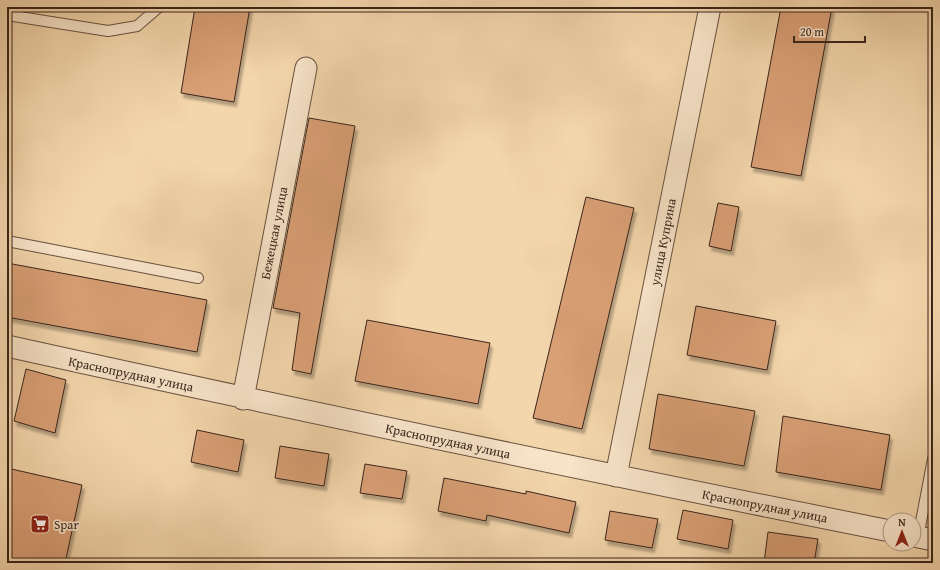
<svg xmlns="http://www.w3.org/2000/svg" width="940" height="570" font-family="'Gentium Book Plus',serif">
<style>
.building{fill:#d99f75;stroke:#39251c;filter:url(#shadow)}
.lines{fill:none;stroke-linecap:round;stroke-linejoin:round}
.service-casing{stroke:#685140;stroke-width:12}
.minor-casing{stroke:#685140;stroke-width:23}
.service{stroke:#f8e4c9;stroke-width:10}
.minor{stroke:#f8e4c9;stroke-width:21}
.labels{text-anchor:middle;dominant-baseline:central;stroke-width:3.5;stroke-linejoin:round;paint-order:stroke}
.street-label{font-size:13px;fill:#39251c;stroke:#f8e4c9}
.poi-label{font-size:13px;fill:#39251c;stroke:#f8e4c9;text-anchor:start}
</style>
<defs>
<filter id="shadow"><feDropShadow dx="2.5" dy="4.5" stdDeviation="1" flood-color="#0004"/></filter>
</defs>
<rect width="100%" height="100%" fill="#f4d6ac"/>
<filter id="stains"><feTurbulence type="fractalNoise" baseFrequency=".005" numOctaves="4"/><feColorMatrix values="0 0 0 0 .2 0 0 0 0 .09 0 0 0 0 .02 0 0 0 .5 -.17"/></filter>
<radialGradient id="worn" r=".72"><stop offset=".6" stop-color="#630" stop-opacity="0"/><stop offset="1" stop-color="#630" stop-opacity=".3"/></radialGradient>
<!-- building -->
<path class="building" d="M195 7H250L234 102 181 93Z
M781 7H832L801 176 751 167Z
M309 118 355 126 311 374 292 370 300 313 273 308Z
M586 197 634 208 582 429 533 418Z
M718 203 739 207 731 251 709 246Z
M7 263 207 300 197 352 7 317Z
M696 306 776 321 767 370 687 355Z
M367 320 490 343 478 404 355 381Z
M26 369 66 380 55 433 14 421Z
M658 394 755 411 744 466 649 449Z
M783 416 890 435 881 490 776 472Z
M197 430 244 440 238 472 191 462Z
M280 446 329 454 324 486 275 478Z
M365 464 407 471 402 499 360 493Z
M7 468 82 485 65 563H7Z
M444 478 526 494V491L576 502 569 533 487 515 486 521 438 511Z
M683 510 733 520 728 549 677 539Z
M610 511 658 519 652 548 605 540Z
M768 532 818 539 814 563H764Z"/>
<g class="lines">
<!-- service casing -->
<g class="service-casing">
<path id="service" d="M7 15 108 31 137 26 159 7
M7 241 198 278
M918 537 933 459"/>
</g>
<!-- minor casing -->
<g class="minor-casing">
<path id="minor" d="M7 346C301 411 595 472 890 531
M243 399 306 68
M616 476 710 7
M914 536 933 540"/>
</g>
<!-- service -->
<use href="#service" class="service"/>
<!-- minor -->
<use href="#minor" class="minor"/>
</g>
<!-- icons -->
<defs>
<g id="supermarket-square" transform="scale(1)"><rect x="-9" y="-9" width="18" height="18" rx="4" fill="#8f2418" stroke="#f8e4c9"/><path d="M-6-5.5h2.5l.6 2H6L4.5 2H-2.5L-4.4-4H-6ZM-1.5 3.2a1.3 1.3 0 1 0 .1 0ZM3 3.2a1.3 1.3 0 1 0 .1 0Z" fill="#fff"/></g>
</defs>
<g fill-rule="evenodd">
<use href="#supermarket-square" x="40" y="524"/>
</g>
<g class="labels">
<!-- street labels -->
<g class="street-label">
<text transform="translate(274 233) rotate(-79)">Бежецкая улица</text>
<text transform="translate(663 242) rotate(-79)">улица Куприна</text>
<text transform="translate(131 374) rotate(12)">Краснопрудная улица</text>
<text transform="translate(448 441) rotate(12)">Краснопрудная улица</text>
<text transform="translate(765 506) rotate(11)">Краснопрудная улица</text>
</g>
<!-- poi labels -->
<g class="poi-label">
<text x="54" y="524">Spar</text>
</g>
</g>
<!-- margin -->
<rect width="940" height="570" fill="none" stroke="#f4d6ac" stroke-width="24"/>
<rect x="8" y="8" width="924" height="554" fill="none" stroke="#39251c" stroke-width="2"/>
<rect x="12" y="12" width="916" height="546" fill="none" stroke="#39251c"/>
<!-- north arrow -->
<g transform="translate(902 532)"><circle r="19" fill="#f8e4c9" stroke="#ac9884"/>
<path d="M0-3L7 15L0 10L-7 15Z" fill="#8f2418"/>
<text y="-6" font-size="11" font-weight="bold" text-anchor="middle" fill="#39251c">N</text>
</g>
<!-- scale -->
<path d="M794 36v6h71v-6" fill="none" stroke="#39251c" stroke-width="2"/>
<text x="800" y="36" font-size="12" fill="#39251c" stroke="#f8e4c9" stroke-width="3" paint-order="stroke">20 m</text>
<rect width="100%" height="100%" filter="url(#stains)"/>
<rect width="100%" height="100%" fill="url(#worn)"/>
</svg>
